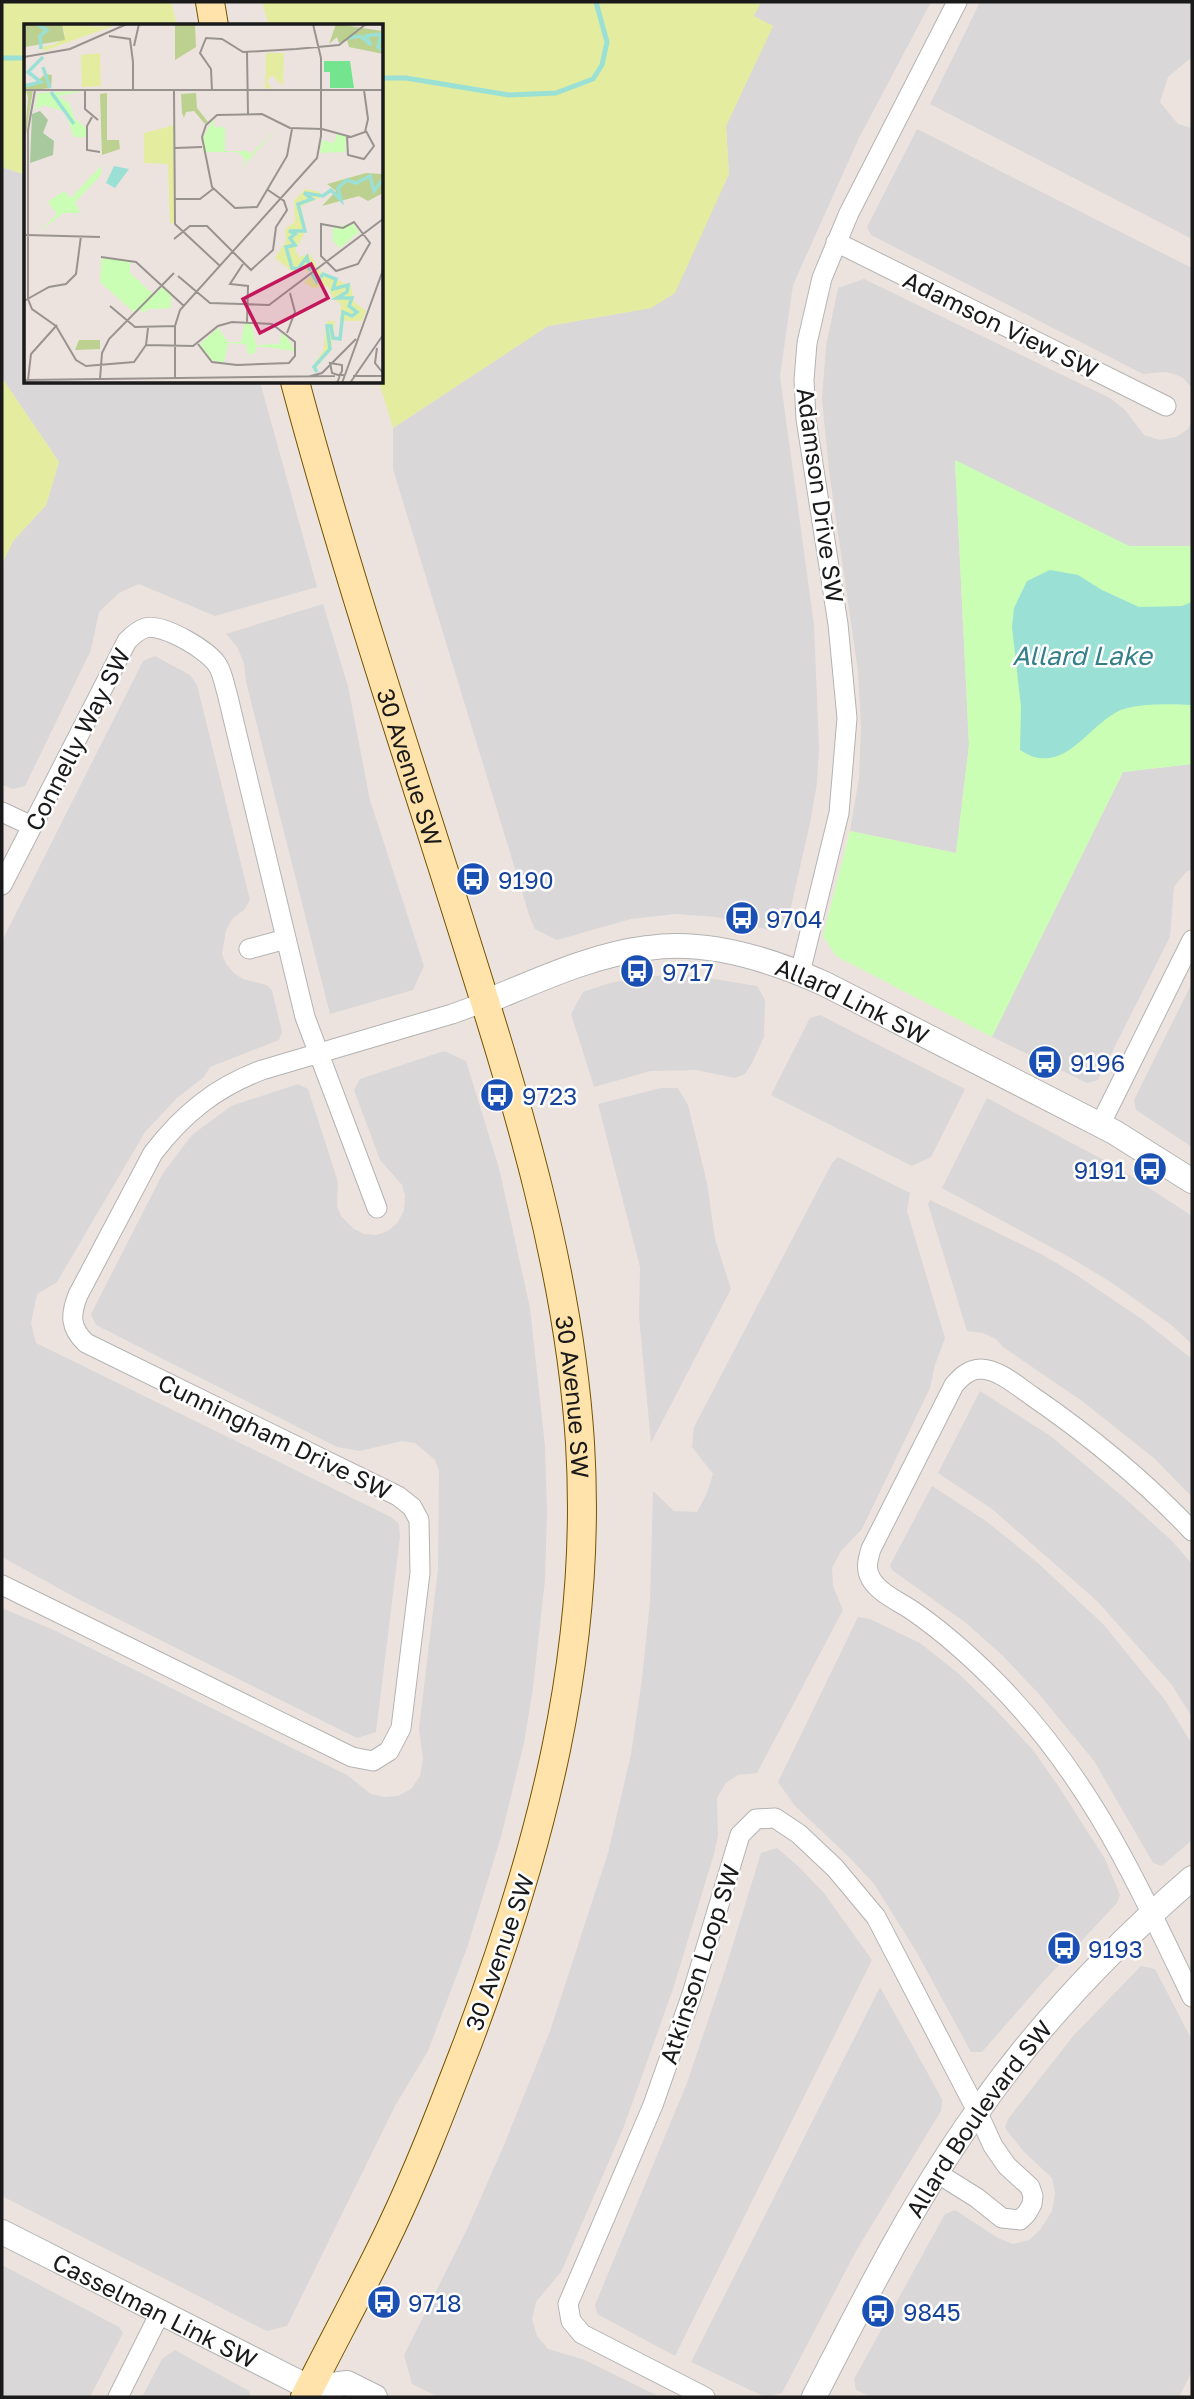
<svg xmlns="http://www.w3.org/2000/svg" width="1194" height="2399" font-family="'Golos Text',sans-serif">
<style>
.residential{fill:#d9d7d8}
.grass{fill:#e4ed9f}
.park{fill:#cbfeb5}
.water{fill:#9ae0d5}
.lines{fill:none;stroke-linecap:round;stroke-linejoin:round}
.stream{stroke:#9ae0d5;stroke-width:5}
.minor-casing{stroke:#b3b3b3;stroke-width:21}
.tertiary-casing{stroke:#b3b3b3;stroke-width:26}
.secondary-casing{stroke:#735300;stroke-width:30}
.minor{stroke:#fff;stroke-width:19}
.tertiary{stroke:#fff;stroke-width:24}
.secondary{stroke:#ffe3ab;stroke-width:28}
.labels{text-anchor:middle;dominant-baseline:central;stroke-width:5;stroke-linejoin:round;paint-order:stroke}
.street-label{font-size:24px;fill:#1a1a1a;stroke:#fff}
.transit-label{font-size:24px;fill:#164399;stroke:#fff;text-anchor:start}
.water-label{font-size:26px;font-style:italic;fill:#347f89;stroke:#fff}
.inset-river{fill:none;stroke:#9ae0d5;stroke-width:3.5}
.inset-road{fill:none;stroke:#999390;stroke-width:2}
.view{fill:#c2185b;fill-opacity:0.15;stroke:#c2185b;stroke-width:3.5}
.inset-edge{fill:none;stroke:#1a1a1a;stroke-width:3.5}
</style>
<rect width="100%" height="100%" fill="#ede3de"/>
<!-- residential -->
<path class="residential" d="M761 2H931L859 138 793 285 780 376 814 625 819 747 817 783 810 823 788 920 769 930 716 917 675 914 631 919 557 940 535 929 530 918 393 469V428L548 326 650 308 729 174 726 126 772 26 753 16Z
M980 2H1192V57L1168 77 1160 102 1178 124 1192 128V239L930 104Z
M917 129 1192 268V388L1183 378 1174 374 1165 372 1143 374 871 235 867 227Z
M2 167 26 175V382H260L317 587 215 616 139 584 119 593 99 612 91 650 25 786 13 789 2 785V564L13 541 46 505 59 462 2 378Z
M864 279 1110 398 1125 410 1144 435 1160 440 1176 437 1187 430 1192 422V546H1129L955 461 969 745 956 853 850 831 859 778 861 726 858 671 829 471 822 399 826 346 838 288Z
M323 604 348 686 370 800 424 966 413 990 330 1014 246 682 244 663 237 647 226 634Z
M155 656 190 675 197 685 250 900 244 910 233 918 226 930 222 954 226 964 235 974 243 979 266 985 272 990 282 1032 279 1040 210 1067 204 1077 177 1098 145 1132 57 1282 37 1294 31 1323 36 1343 391 1517 399 1524 400 1537 376 1732 357 1738 80 1600 2 1557V941L143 661Z
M1192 764V869L1186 872 1174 887 1170 937 1098 1080 1087 1083 992 1037 1123 772Z
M684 974 757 986 765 1000 764 1037 752 1063 745 1074 735 1078 696 1070 651 1071 594 1087 571 1014 583 992 610 983 642 977Z
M1192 983V1147L1136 1110 1134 1100Z
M820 1015 965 1089 931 1157 912 1166 771 1095 810 1018Z
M444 1051 466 1061 499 1168 530 1308 545 1446 547 1512 545 1580 533 1688 524 1743 501 1837 467 1948 428 2051 395 2106 287 2326 267 2331 2 2196V1608L56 1631 347 1775 371 1794 384 1797 398 1796 411 1789 420 1776 423 1759 419 1729 438 1569 439 1471 435 1460 415 1443 402 1441 360 1451 337 1447 96 1325 91 1314 163 1173 192 1135 231 1106 298 1084 308 1089 338 1182 337 1206 341 1216 354 1229 364 1234 376 1235 388 1231 398 1222 404 1210 405 1195 402 1185 380 1160 354 1090 360 1079Z
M661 1088H678L688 1105 707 1183 715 1239 731 1289 651 1443 639 1316 640 1267 598 1104Z
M987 1098 1117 1167 1192 1216V1344L1170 1324 1112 1283 1071 1258 942 1188Z
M838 1157 910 1193 907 1211 945 1338 935 1365 930 1388 862 1529 841 1551 832 1568 833 1586 843 1610 757 1773 738 1775 726 1783 717 1798 718 1836 714 1854 673 1989 623 2129 561 2272 536 2302 532 2319 537 2336 548 2349 585 2360 660 2397H438L412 2384 404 2355 468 2227 504 2145 550 2031 608 1853 631 1754 642 1679 650 1601 653 1491 674 1511 697 1512 707 1493 713 1474 692 1447 694 1427 832 1163Z
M930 1200 1043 1255 1075 1274 1143 1320 1192 1359V1497L1155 1459 1082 1401 1003 1347 996 1339 983 1333 967 1331 928 1204Z
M980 1391 1052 1437 1129 1502 1172 1541 1192 1564V1717L1172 1685 1097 1601 992 1509 938 1473Z
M932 1486 986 1521 1038 1563 1104 1625 1165 1700 1192 1744V1840L1162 1866 1153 1863 1094 1761 1038 1693 1002 1655 966 1623 892 1570 890 1565Z
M858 1617 870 1619 920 1643 958 1673 995 1709 1033 1750 1059 1787 1105 1859 1120 1895 1117 1903 1043 1982 982 2052H971L916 1951 874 1884 849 1857 795 1806 778 1782Z
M777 1848 798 1866 824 1893 872 1960 675 2356 597 2314 595 2305 687 2083 726 1967 761 1853Z
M1141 1966 1155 1969 1192 2040V2371L1179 2397H871L856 2390 854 2379 945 2214 955 2210 998 2238 1013 2244 1029 2240 1040 2230 1052 2211 1055 2193 1052 2178 1023 2151 1005 2128 1008 2119 1074 2035Z
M880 1987 942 2099 941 2111 856 2251 782 2393 765 2397 691 2362Z
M2 2265 119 2327 123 2333 90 2397H2Z
M175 2350 249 2391 251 2397H142L162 2359Z"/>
<!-- grass -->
<path class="grass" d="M2 2H171L177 26H26V175L2 167Z
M262 2H761L754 16 773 26 726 126 729 174 675 293 651 308 548 326 393 428 379 382H382V26H269Z
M2 378 59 462 46 505 13 541 2 564Z"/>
<!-- park -->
<path class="park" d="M955 460 1129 546H1192V764L1123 772 992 1037 836 956 823 936 850 831 956 853 969 745Z"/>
<!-- water -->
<path class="water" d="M1050 570 1078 575 1102 590 1139 607 1182 606 1192 602V705C1174 704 1133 703 1117 712 1086 728 1062 778 1020 750L1021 707 1012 627 1014 608 1027 581Z"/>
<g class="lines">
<!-- stream -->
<path class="stream" d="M2 58H26
M382 78H406L509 95 556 93 593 79 602 65 607 42 596 2"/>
<!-- minor casing -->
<g class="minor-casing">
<path id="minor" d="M836 242 1166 406
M2 812 32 826
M2 885 127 641C132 636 138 630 145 628 163 623 210 651 218 666 223 674 224 684 227 693L305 1017 377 1208
M249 949 286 939
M800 973 839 813 847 718 838 624 806 419 804 380 807 343 822 278 849 213 957 2
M1100 1125 1192 940
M1192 1531C1144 1480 1090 1436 1032 1396 1017 1386 1000 1370 981 1369 969 1369 961 1377 954 1385L871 1549C868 1559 865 1569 871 1579 880 1594 900 1602 913 1611 942 1631 969 1655 994 1680 1089 1775 1135 1879 1192 1997
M2 1585 352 1757 373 1761 389 1751 401 1728 420 1573 419 1520 412 1507 398 1496 86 1343C70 1328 70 1315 78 1295L153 1153C183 1114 216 1087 262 1070L452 1014 485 1002
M118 2397 160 2313
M705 2397 582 2334 571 2321 568 2304 653 2105 692 1994 740 1835 756 1819 775 1818 799 1834 835 1868 876 1917 977 2111 993 2146 1007 2166 1030 2187 1033 2196 1032 2204 1027 2213 1020 2220 1002 2218 977 2198 937 2173"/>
</g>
<!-- tertiary casing -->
<g class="tertiary-casing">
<g id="tertiary">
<path id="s1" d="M485 1002C537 981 591 955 648 948 707 939 772 960 825 984L1114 1132 1192 1181"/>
<path id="s2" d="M2 2232 310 2388"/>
<path d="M310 2388 347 2383 375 2397"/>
<path id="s3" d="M814 2397C864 2300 913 2201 977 2112 1038 2025 1112 1947 1192 1878"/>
</g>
</g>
<!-- secondary casing -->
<g class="secondary-casing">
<g id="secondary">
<path d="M210 2 214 26"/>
<path id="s4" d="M295 382C345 569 407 753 465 938 517 1103 569 1270 580 1443 593 1652 541 1848 468 2042 444 2104 420 2167 391 2228 364 2285 333 2341 305 2397"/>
</g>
</g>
<!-- minor -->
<use href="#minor" class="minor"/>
<!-- tertiary -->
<use href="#tertiary" class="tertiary"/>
<!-- secondary -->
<use href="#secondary" class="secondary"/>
</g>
<!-- icons -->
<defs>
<g id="bus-disc" transform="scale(1.75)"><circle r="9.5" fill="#1a4fb4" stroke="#fff"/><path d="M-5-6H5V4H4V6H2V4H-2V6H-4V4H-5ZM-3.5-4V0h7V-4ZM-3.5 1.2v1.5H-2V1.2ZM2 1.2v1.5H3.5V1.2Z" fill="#fff"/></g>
</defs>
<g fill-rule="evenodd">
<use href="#bus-disc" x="473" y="879"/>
<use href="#bus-disc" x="742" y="918"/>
<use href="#bus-disc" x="637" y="971"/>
<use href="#bus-disc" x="1045" y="1062"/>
<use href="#bus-disc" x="497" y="1095"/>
<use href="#bus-disc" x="1150" y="1169"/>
<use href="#bus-disc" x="1064" y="1948"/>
<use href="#bus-disc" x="384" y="2302"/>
<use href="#bus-disc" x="878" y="2311"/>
</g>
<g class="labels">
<!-- street labels -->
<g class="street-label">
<text transform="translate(1001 324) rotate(26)">Adamson View SW</text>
<text transform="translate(821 495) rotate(82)">Adamson Drive SW</text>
<text transform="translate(77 739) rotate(-63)">Connelly Way SW</text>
<text stroke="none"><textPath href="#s4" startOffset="402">30 Avenue SW</textPath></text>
<text stroke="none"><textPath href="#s1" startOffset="387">Allard Link SW</textPath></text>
<text stroke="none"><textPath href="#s4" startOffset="1054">30 Avenue SW</textPath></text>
<text transform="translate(275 1436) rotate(26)">Cunningham Drive SW</text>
<text transform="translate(499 1952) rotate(-71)">30 Avenue SW</text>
<text transform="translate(699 1964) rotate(-72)">Atkinson Loop SW</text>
<text stroke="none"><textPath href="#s3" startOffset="324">Allard Boulevard SW</textPath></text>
<text stroke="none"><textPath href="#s2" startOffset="172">Casselman Link SW</textPath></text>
</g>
<!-- transit labels -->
<g class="transit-label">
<text x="498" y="879">9190</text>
<text x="766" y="918">9704</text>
<text x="662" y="971">9717</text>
<text x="1070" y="1062">9196</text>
<text x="522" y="1095">9723</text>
<text x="1126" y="1169" text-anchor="end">9191</text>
<text x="1088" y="1948">9193</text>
<text x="408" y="2302">9718</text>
<text x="903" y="2311">9845</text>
</g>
<!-- water labels -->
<g class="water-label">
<text x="1082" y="655">Allard Lake</text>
</g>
</g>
<!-- overview -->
<g transform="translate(24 24)">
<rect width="359" height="359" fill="#ede3de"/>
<path d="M38 0 75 3 94 0 20 27 17 23 32 20 41 10ZM76 29 77 62 58 63 57 31ZM242 29H260L259 62 248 51 243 57 248 65 241 64ZM151 101V199H146L144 140 120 139V109ZM281 165 296 168V174L277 182 282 207 271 226 275 233 286 230 293 242 283 249 281 242 270 249 251 234 262 217 261 205 271 198 270 177ZM296 244 297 249 327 262 330 278 342 287 338 297H316L317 280 309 275 304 262 288 264 280 258ZM303 297H311L307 328 300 329 291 348 289 342 299 327Z" fill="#e4ed9f"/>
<path d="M2 0H38L41 16 1 23ZM151 0H171L172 23 151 36ZM312 0 359 7V30L325 23 323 16 315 19 313 13 305 20ZM21 50 28 51 27 64 9 66 0 122 4 73 0 60 12 59ZM83 69V116H95L96 125 78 131 76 70ZM172 69 173 84 184 98 181 100 170 87 162 88 160 94 158 89 157 70ZM342 149 359 150V169L344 177 335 172 298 182 312 167 303 160ZM55 316H76V325L51 326Z" fill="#bcd18f"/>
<path d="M16 87 24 96 19 109 30 117 29 131 6 139 8 90Z" fill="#a8c89e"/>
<path d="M59 67 34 72 45 79 51 95 62 104V113H50L41 88 20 81 11 86 14 69ZM190 94V103H201V127H224L226 131 257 101 217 144 222 136 214 128H179V114ZM313 108 322 112 321 128 296 129 298 116 310 119ZM77 142V151L51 178 56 189H39L14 209 33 190 24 178 40 167 47 174ZM329 200 335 208 316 224 309 217V203ZM78 234 106 236V249L130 271 138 263 147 271V284L124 285 120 289 115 285 111 289 76 258ZM221 299H227L232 321 255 320 259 307 271 327 233 322 230 330H224L222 320 204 319 200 340 186 335 176 320 194 304 204 318H217Z" fill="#cbfeb5"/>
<path d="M300 37H326L330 64H306V48H300Z" fill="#74e58e"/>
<path d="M90 142 105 145 91 164 82 159Z" fill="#9ae0d5"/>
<path class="inset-river" d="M13 0 23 6 16 12 17 25M325 14 336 12 347 21 342 12 357 10 354 23 359 27M19 43 26 64M0 62 17 58 4 48 19 33M27 68 50 100M286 247 283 233 274 245 268 244 262 223 271 221 266 214 271 210 265 207H281L274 180 288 175 280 169 299 172 307 166 317 176 314 164 323 156 332 159 346 152 350 167 359 155M288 250 293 258 299 250 312 255 309 265 324 261 323 268 313 274H328L325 282 333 288 328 292 319 288 316 315 309 314 307 302H303L306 325 290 343 293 348"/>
<path class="inset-road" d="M85 12 106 15 109 38M110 22 115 0M223 28 224 90M0 33 46 25 103 0M109 38V67M0 66H359M11 66 4 106V275L8 285 32 302M61 66V85L74 96M150 67 151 200 196 242M188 67 187 45 176 29 182 14 198 15 219 28 272 25 315 21 342 0M68 93 63 102V126L76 128M268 105 263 132 233 183 211 184 188 163 178 113 182 101 193 91 238 90 266 104 298 105M298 105 327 113 341 108 344 95 340 66M323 112 324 131 340 135 350 122 342 107M151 124 178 123M150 175H176L189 165M330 198 346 219 334 240 312 247 297 232V200L319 204ZM2 211 76 213M150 215 166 202H183L227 246 249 226 252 203 263 186 260 177 244 166M77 233 112 238 160 282M219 240 206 260 224 262 223 298M154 252 186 279 245 281 359 195M0 277 25 263 42 260 52 250 57 212M86 282 111 303 151 302M32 302 52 336 62 342 110 338 122 321 124 304M263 309 271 288 266 269M174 320 188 338 213 341M122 321 169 322 194 302 208 298 248 300 271 318V332L265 339 213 341M353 324 351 339 359 349M329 352H359M283 353 298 349 332 315M76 355 78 329 85 315 150 249M151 355V302L156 286 293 134 297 112V34L289 0M0 356 311 352M4 356 7 330 33 301M313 359 315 354 316 350 317 349 318 347V341L306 339 308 349 314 351H319L321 352M318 359 359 246M326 359 359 311"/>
<path class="view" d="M287 240 304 274 236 309 219 275Z"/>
<rect width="359" height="359" class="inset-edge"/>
</g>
<!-- border -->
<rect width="1194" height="2399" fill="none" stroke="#1a1a1a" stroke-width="7"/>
</svg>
